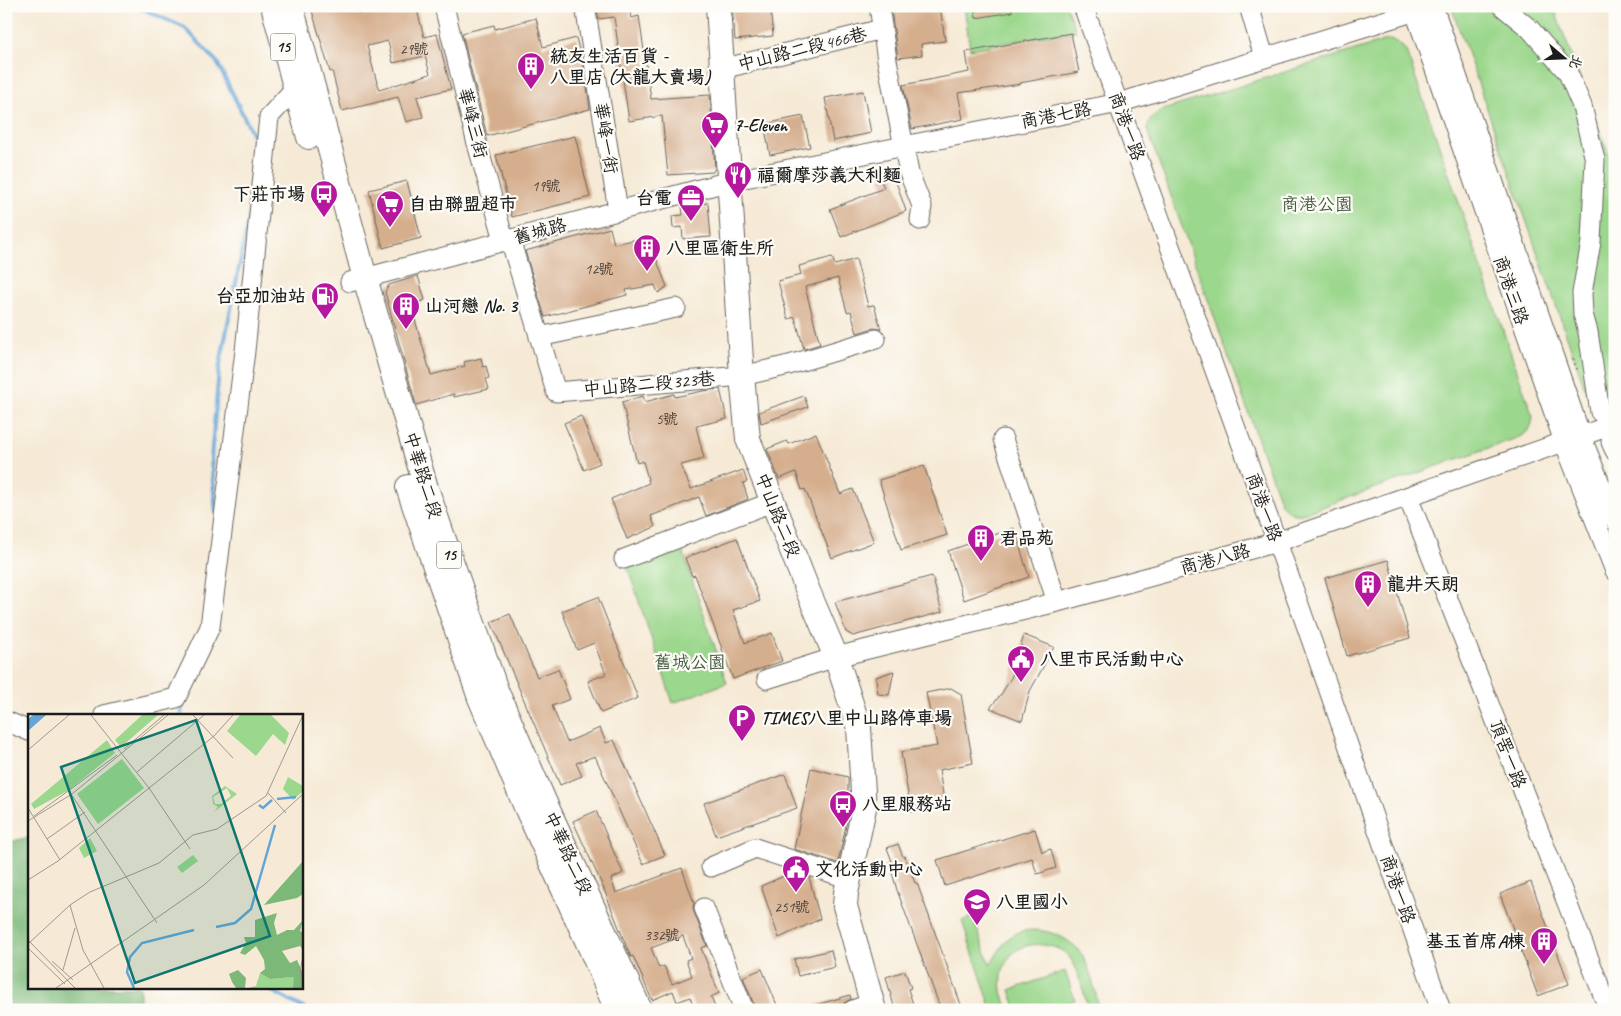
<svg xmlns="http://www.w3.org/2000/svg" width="1621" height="1016" font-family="Caveat,'LXGW WenKai TC',sans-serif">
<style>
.green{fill:#9bd78c;stroke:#5c7a54}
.forest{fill:#7cb878;stroke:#4c6a4a}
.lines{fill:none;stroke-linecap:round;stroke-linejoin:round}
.stream{stroke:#64a5d7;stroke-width:4}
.building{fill:#d5ae8d;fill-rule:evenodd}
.minor-casing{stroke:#68645d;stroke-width:21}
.major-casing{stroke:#68645d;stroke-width:26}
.path{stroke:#68645d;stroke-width:2.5;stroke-dasharray:1 4;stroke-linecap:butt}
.minor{stroke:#fff;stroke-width:19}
.major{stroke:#fff;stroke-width:24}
.labels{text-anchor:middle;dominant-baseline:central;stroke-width:4.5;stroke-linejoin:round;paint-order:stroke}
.number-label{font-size:15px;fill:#4a4038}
.shield{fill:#fdfcf7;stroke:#605f5e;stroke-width:1}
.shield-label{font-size:16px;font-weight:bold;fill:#1c1c1c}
.street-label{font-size:18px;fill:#1c1c1c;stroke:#fdfcf7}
.poi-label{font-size:18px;font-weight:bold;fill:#1c1c1c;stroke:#fdfcf7;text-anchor:start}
.park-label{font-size:18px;fill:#485d43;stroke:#fdfcf7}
.inset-river{fill:none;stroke:#64a5d7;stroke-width:2.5}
.inset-road{fill:none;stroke:#9f988c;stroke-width:1}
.view{fill:#0f766e;fill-opacity:0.15;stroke:#0f766e;stroke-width:2.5}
.inset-edge{fill:none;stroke:#1c1c1c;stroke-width:2.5}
</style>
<rect width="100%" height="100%" fill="#fdfcf7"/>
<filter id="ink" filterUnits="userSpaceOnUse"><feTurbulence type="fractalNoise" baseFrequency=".02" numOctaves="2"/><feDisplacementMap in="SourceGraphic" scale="10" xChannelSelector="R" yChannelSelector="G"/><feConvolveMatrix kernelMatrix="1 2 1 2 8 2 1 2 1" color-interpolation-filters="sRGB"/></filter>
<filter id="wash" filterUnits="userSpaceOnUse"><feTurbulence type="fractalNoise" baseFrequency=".0096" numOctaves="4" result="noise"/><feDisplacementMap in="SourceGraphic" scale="20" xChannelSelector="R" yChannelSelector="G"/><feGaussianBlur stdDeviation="1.12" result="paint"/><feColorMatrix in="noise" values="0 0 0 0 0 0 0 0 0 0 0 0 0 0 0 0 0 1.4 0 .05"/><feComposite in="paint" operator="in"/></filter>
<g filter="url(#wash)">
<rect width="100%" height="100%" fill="#f6ead6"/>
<!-- green -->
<path class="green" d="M964 6H1066L1076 31 970 49Z
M1451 6H1553L1615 171V402C1603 404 1597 404 1588 397Z
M1387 40C1397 40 1401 44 1407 53L1533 417C1532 428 1528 433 1517 438L1302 514C1292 515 1287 511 1281 504L1147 129C1149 120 1152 116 1160 111Z
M681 547 727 683 673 703 627 566Z
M973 917 990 965C998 954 1004 938 1017 933 1040 924 1073 937 1084 958 1092 974 1095 993 1100 1010H1089C1084 995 1078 967 1068 955 1061 949 1052 946 1043 945 1014 941 998 964 1002 991 1003 997 1006 1004 1008 1010H992L962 921Z
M1065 971 1075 1000 1047 1010H1017L1010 990Z"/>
<!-- forest -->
<path class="forest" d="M6 835 13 841 29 837V987H140V1010H6Z"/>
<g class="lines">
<!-- stream -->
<path class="stream" d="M136 6 185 28 217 62 254 137 250 211 219 370 211 459 216 513
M181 715 184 699
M269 987 272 991 307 1010"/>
</g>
<g id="blocks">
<!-- building -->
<path class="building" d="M328 6H356L358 13 383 6H416L424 37 437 34 451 89 417 97 423 117 406 122 398 97 342 111 332 71 330 72 312 11ZM388 41 393 63 425 56 430 74 379 90 367 46Z
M596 6H629L631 18 639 16 651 99 710 95 715 168 713 172 668 175 662 116 629 121 614 17 599 19Z
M732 6H770L773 36 735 40Z
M933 6H940L945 41 921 44 922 55 898 58 891 10 916 7V9Z
M974 6H1012V12L976 18Z
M536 18 543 47 576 38 584 68 590 109 487 136 462 33 494 25 495 29Z
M1071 33 1079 72 1020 83 1021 84 958 93 963 119 912 129 903 85 969 72 966 52Z
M863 91 871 133 833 141 825 98Z
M803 116 810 147 770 155 764 124Z
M575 136 590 197 512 217 496 155Z
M893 173 906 211 841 237 830 209 884 188 880 178Z
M407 181 421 238 383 248 369 190Z
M708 203 711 237 683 239 682 227 673 228 672 216 683 215 682 205Z
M610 228 614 244 648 237 667 287 658 293 655 285 626 290 627 295 545 317 525 251Z
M832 257 835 265 856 259 868 306 874 305 881 329 873 328 857 333 851 311 847 312 838 278 805 287 820 344 804 349 795 317 788 319 778 281 801 275 799 266Z
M418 276 425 300 411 306 431 375 465 366 464 362 481 358 483 367 486 366 489 378 486 379 489 389 454 397V394L416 405 385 292 389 285Z
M720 389 727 419 696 426 704 459 681 465 691 489 743 470 747 482 743 483 748 499 706 516 699 497 651 516 655 527 627 539 611 499 649 483 643 461 637 463 622 402 643 396 645 402 674 394 675 397 703 391Z
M804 396 808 407 761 423 759 412Z
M581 416 600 463 584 470 564 423Z
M816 433 840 494 853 489 874 542 832 558 805 489 802 490 796 472 779 479 767 449 787 441 789 444Z
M924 466 947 535 901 550 879 480Z
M1014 528 1029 577 964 600 948 551Z
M737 538 760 601 733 610 745 643 772 633 782 661 733 679 695 575 692 576 685 558Z
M1388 560 1410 638 1347 656 1325 578Z
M932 576 942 612 853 636 846 632 835 602Z
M598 597 638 698 601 713 588 681 606 674 594 643 577 650 562 611Z
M510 614 537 677 558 669 570 699 552 706 567 742 600 728 606 743 614 740 665 855 643 864 595 756 576 763 582 776 560 785 491 622Z
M1024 635 1054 647 1030 691 1022 721 990 708 1002 693 1012 676Z
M894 671 889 695 878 694 876 677Z
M951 688 961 694 973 763 939 770 945 806 911 812 901 752 937 746 926 693Z
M811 768 848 777V816L838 863 794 849Z
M785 774 797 808 716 836 704 803Z
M596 811 623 873 611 879 616 893 682 868 694 903 693 907 694 912 707 946 701 948 719 993 711 997 716 1010H695L690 997 677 1002 673 991 652 1000 633 956 631 957 627 948 603 887 573 821ZM683 936 691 958 686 960 692 976 672 984 664 966 659 968 651 948Z
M1035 829 1042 852 1051 849 1056 868 1037 874 1032 858 945 886 937 860Z
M898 844 903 857 905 856 915 883H917L963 1010H941L897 890 889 862 892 861 887 848Z
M793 872 809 877 820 919 779 938 761 886Z
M1531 882 1569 984 1538 996 1500 894Z
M831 950 835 967 798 976 794 959Z
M762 969 779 1010H756L743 977Z
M905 971 911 988 908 989 915 1010H895L886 977Z
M850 995 851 999 844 1003 842 1010H810L809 1007Z"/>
</g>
</g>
<g filter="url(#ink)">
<use href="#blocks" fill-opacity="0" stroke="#68645d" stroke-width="1"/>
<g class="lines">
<!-- minor casing -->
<g class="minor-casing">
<path id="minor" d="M444 6 476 140 504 240
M585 6 618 210
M879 6 887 60 909 173 922 206 920 220
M1083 6 1277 542 1441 1010
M1249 6 1264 57
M1413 6 1564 442 1615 571
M1433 6 1581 436 1615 520
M1502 6 1530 29 1568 73 1582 106 1595 160 1591 242 1582 293 1583 314 1588 332 1600 412
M722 69 882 29
M510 239 556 392 742 376 789 365 876 339
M350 282 730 181 1119 103 1432 6
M539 337 676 308
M1003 439 1057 602
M1611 442 1615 451
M1408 497 1609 1010
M624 559 772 502
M767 679 836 657 1057 602 1277 542 1615 424
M104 715 176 698 210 627 245 351 269 117 295 88 305 84
M6 721 29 731
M711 867 755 848 850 879
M704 908 744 1010
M853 1010 873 1003"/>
</g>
<!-- major casing -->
<g class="major-casing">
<path id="major" d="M273 6 309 137
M291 6 365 278 426 488 496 690 544 801 640 1010
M718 6 742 376 748 439 808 591 836 657 859 728 864 808 846 893 845 906 874 1010
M408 487 480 698 526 807 590 947 617 1010"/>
</g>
<!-- path -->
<path class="path" d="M1573 359 1577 370"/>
<!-- minor -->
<use href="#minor" class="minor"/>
<!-- major -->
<use href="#major" class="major"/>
</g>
</g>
<!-- icons -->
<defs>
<g id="building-pin" transform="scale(1.4375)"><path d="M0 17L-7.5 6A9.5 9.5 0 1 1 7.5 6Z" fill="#b5179e" stroke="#fdfcf7"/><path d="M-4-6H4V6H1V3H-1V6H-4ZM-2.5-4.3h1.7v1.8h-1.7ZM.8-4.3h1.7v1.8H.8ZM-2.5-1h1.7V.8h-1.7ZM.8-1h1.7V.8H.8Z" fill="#fff"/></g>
<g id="supermarket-pin" transform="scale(1.4375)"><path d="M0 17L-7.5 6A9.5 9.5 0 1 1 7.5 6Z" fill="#b5179e" stroke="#fdfcf7"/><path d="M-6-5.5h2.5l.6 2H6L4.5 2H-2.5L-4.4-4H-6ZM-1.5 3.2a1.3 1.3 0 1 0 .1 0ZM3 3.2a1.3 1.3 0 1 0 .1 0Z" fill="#fff"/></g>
<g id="restaurant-pin" transform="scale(1.4375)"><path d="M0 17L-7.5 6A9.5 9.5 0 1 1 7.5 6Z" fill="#b5179e" stroke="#fdfcf7"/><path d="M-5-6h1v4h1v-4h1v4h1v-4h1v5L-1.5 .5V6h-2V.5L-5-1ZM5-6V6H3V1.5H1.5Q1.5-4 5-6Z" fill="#fff"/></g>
<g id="bus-pin" transform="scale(1.4375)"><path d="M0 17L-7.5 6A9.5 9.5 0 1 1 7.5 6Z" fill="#b5179e" stroke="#fdfcf7"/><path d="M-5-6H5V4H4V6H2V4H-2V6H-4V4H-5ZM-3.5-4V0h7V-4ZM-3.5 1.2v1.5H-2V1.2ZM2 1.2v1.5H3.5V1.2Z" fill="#fff"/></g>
<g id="office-pin" transform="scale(1.4375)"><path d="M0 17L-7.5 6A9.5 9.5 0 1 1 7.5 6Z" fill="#b5179e" stroke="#fdfcf7"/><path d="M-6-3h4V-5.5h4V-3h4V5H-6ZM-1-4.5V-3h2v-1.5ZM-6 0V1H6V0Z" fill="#fff"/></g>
<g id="fuel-pin" transform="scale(1.4375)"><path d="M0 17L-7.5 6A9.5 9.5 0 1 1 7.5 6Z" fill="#b5179e" stroke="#fdfcf7"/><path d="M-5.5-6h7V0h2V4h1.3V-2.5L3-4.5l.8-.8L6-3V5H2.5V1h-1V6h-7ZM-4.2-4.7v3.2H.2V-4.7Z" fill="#fff"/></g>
<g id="civic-pin" transform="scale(1.4375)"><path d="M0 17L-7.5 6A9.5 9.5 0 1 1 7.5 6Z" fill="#b5179e" stroke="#fdfcf7"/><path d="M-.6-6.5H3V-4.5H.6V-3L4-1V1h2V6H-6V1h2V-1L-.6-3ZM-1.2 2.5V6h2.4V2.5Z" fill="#fff"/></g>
<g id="parking-pin" transform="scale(1.4375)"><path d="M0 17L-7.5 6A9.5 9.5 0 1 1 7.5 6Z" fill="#b5179e" stroke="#fdfcf7"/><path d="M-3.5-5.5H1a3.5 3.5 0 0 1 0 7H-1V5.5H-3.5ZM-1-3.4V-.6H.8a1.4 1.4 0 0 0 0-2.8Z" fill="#fff"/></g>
<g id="school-pin" transform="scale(1.4375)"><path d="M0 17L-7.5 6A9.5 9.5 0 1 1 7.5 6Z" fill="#b5179e" stroke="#fdfcf7"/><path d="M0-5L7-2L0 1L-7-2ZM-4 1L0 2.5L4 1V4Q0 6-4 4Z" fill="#fff"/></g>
</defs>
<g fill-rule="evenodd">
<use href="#building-pin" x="531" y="66"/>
<use href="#supermarket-pin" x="715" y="125"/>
<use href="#restaurant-pin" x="738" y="175"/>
<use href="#bus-pin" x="324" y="194"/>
<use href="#office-pin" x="691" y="198"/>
<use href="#supermarket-pin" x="390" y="204"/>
<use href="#building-pin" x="647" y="248"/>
<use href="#fuel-pin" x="325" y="296"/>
<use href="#building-pin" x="406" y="306"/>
<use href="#building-pin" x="981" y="538"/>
<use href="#building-pin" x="1368" y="584"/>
<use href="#civic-pin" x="1021" y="659"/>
<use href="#parking-pin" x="742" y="718"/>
<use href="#bus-pin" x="843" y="804"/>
<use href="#civic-pin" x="796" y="869"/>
<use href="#school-pin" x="977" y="902"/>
<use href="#building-pin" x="1544" y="941"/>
</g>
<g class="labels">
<!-- number labels -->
<g class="number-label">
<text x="414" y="49">29號</text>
<text x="546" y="186">19號</text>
<text x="599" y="269">12號</text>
<text x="667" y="419">5號</text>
<text x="792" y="907">251號</text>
<text x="662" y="935">332號</text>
</g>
<!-- shield labels -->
<g class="shield">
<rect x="270.5" y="33.5" width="25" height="27" rx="4"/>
<rect x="436.5" y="541.5" width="25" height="27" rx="4"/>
</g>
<g class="shield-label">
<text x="283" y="47">15</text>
<text x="449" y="555">15</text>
</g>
<!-- street labels -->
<g class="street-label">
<text transform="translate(802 49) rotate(-14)">中山路二段466巷</text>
<text transform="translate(1056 115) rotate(-11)">商港七路</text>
<text transform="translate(473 123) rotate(76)">華峰三街</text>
<text transform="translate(1127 126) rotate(70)">商港一路</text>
<text transform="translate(606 138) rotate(81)">華峰一街</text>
<text transform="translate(540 231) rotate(-15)">舊城路</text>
<text transform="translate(1511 290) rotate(71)">商港三路</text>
<text transform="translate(649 384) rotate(-5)">中山路二段323巷</text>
<text transform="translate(423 475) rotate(73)">中華路二段</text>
<text transform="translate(1264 507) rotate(70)">商港一路</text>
<text transform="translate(778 515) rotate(68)">中山路二段</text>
<text transform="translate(1215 559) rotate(-15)">商港八路</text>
<text transform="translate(1508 754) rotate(69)">頂罟一路</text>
<text transform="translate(568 853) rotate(65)">中華路二段</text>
<text transform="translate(1398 889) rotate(71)">商港一路</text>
</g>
<!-- poi labels -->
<g class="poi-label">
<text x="550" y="56">統友生活百貨 -<tspan x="550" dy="21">八里店 (大龍大賣場)</tspan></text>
<text x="734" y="125">7-Eleven</text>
<text x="757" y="175">福爾摩莎義大利麵</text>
<text x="305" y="194" text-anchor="end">下莊市場</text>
<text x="672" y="198" text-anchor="end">台電</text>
<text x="409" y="204">自由聯盟超市</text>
<text x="666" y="248">八里區衛生所</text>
<text x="306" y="296" text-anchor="end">台亞加油站</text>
<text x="425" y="306">山河戀 No. 3</text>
<text x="1000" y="538">君品苑</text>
<text x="1387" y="584">龍井天朗</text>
<text x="1040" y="659">八里市民活動中心</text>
<text x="761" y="718">TIMES八里中山路停車場</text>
<text x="862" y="804">八里服務站</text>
<text x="815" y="869">文化活動中心</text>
<text x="996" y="902">八里國小</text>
<text x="1525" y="941" text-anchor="end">基玉首席A棟</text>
</g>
<!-- park labels -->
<g class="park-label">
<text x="1317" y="204">商港公園</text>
<text x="690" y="662">舊城公園</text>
</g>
</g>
<!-- overview -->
<g transform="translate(28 714)">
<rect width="275" height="275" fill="#f6ead6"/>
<path d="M114 1H130L93 33 87 26ZM212 1H243L261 19 257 31 245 20 228 42 199 17ZM79 26 87 39 41 76 6 95 3 90ZM94 45 116 74 70 110 49 80ZM260 63 275 72V77L265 86 255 75ZM197 72 209 80 186 98 190 93 185 90 184 82ZM199 74 203 82 193 90H187L185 83ZM62 124 69 137 56 144 51 134ZM165 141 170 147 154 159 149 153ZM232 259 242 265 266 263 267 272 265 274H220L228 272Z" fill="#9bd78c" fill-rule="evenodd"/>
<path d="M275 147V180L269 184 236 191ZM249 199 246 209 249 221 259 216H266L275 206 272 217 275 219V236L272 232 254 237 262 249 269 246 275 259V274H265L266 263 242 265 232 259 237 255 236 246 228 232 217 241 212 239 218 229 216 223H227V206ZM210 256 218 264 217 274H208L204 268 201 260Z" fill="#7cb878"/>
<path d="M5 1H18L0 17V5Z" fill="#64a5d7"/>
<path class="inset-river" d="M249 85 268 83M231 91 235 94 244 86M188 213 207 209 223 195 247 111M106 274 99 258 102 243 114 229 166 216"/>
<path class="inset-road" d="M63 1 121 74 162 135M165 1 205 44M96 35 136 1M0 36 41 1M109 58 176 1M240 79 258 99M43 80 129 209M0 94 32 146M6 102 89 41M0 107 44 80 140 1M19 125 57 98M0 166 30 147 186 22 205 1M42 191 55 236 76 274M0 226 47 274M0 230 42 191 62 178 131 149 165 121 189 115 238 82 275 1M0 234 37 270M275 242 272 258 275 270M24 247 45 266M35 256 47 214M28 274 176 171 275 80"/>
<path class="view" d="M168 6 242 222 107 269 33 53Z"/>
<rect width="275" height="275" class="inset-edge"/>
</g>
<!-- margin -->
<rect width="1621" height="1016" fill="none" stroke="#fdfcf7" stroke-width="25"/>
<!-- north arrow -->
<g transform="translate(1564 58) rotate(109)" stroke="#fdfcf7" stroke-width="4" paint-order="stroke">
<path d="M0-4L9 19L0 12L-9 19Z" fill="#1c1c1c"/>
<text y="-8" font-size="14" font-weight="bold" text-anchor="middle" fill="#1c1c1c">北</text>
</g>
</svg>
